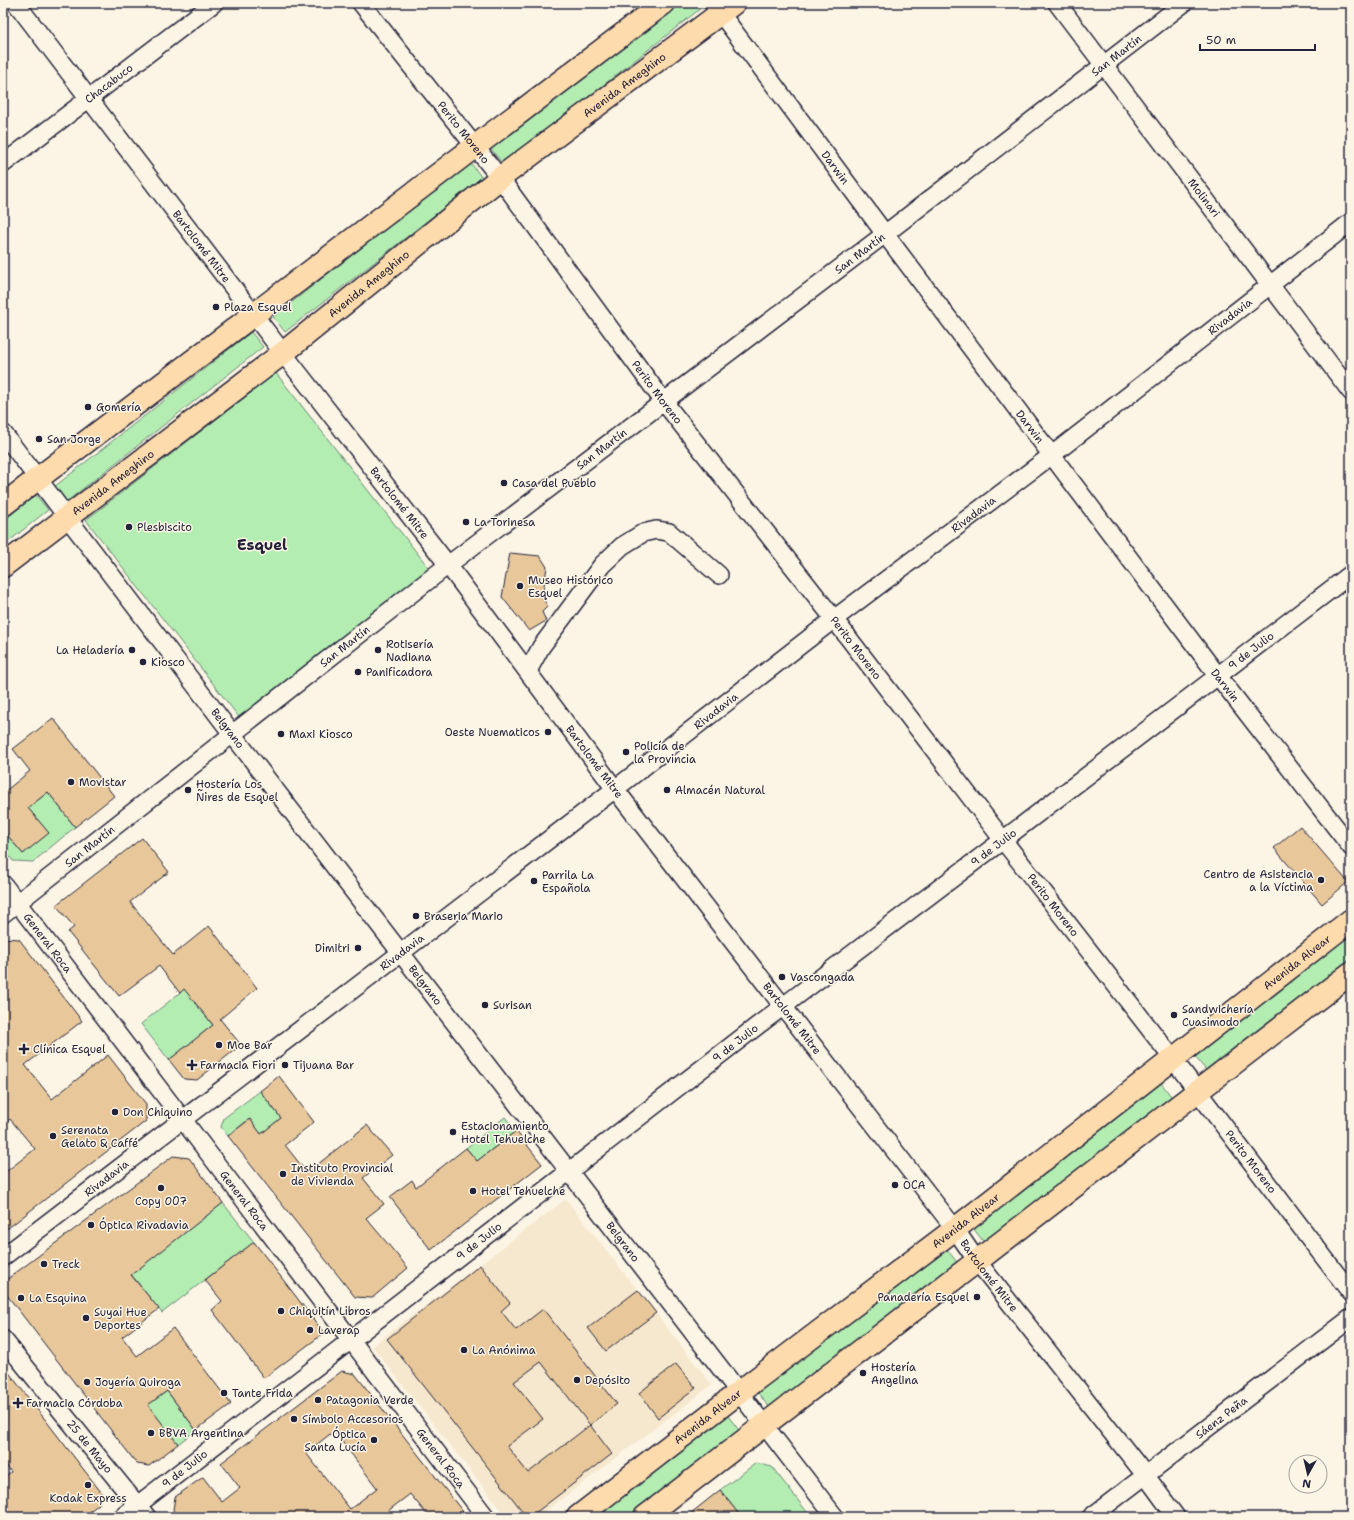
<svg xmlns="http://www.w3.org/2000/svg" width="1354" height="1520" font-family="'Shantell Sans',sans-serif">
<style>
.built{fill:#f6e8ce}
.green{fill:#b3edb2;stroke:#6a8876}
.building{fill:#e8c89a;stroke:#22223b;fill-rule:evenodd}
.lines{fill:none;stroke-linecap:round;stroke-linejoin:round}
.minor-casing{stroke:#22223b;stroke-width:20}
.major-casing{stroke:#22223b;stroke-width:25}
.highway-casing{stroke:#22223b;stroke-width:25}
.minor{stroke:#fcf5e5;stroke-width:17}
.major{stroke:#fedbac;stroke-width:22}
.highway{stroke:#fedbac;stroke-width:22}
.poi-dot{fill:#22223b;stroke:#fcf5e5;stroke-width:1.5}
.labels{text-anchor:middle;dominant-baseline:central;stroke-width:3;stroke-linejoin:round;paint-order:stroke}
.street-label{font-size:11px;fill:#22223b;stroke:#fcf5e5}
.poi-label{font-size:11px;fill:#22223b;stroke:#fcf5e5;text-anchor:start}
.district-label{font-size:15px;font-weight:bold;fill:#22223b;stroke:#fcf5e5}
</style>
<rect width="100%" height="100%" fill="#fcf5e5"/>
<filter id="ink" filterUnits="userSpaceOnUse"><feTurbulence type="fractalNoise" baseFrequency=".025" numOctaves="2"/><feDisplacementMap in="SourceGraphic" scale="8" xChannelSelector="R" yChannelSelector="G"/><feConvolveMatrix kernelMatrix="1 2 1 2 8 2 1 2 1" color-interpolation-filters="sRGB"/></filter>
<g filter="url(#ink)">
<!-- built -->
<path class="built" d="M566 1199 712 1385 538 1517H507L372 1346Z"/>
<!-- green -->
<path class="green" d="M676 3H695L700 9 503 164 491 149Z
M470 162 482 178 285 332 273 317Z
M251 332 263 347 66 502 54 487Z
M276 373 436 577 245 725 86 520Z
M36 495 48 510 3 546V521Z
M48 792 75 827 33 862 13 861 3 848V830L23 854 48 833 28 808Z
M1351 930V964L1209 1074 1192 1053Z
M229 953 240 966 195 1002 213 1025 169 1060 141 1024Z
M1158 1079 1174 1100 986 1245 970 1224Z
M260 1091 281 1118 261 1134 249 1119 228 1136 221 1127 224 1118Z
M505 1117 516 1131 477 1161 466 1148Z
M223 1203 254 1242 162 1313 131 1274Z
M943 1244 959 1265 771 1410 755 1389Z
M167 1391 196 1430 178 1444 156 1416 137 1413Z
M725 1412 741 1433 632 1517H589Z
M756 1463 772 1467 811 1517H741L720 1490Z"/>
<!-- building -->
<path class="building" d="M510 553 540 556 547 567 542 598 548 606 542 612 546 621 529 631 502 597Z
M53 718 114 796 75 827 48 792 28 808 49 833 23 854 3 830V793L30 771 13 749Z
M1300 826 1348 882 1322 904 1274 848Z
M142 838 169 872 130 902 173 955 209 926 257 988 220 1019 241 1045 197 1080 184 1079 169 1060 213 1025 184 989 180 993 159 966 119 996 68 932 74 927 56 905Z
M3 938 19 939 82 1021 25 1065 52 1099 108 1055 146 1104V1121L3 1232V1174L35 1149 10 1119 3 1125Z
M279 1076 314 1122 285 1145 307 1173 367 1125 392 1155 363 1178 384 1204 366 1218 408 1268 372 1298 355 1297 228 1136 250 1119 261 1134 281 1118 260 1091Z
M516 1131 542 1164 431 1250 390 1197 412 1180 416 1187 466 1148 477 1161Z
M173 1156 189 1158 223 1203 131 1275 159 1309 122 1337 137 1356 173 1328 231 1404 196 1430 167 1391 148 1405 178 1444 149 1466 137 1464 3 1290 6 1280 10 1277Z
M254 1242 324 1333 264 1378 212 1310 222 1301 205 1280Z
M480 1265 510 1303 501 1311 516 1330 543 1309 617 1404 590 1425 612 1454 530 1517H527L387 1339ZM541 1362 590 1425 528 1473 507 1446 543 1419 514 1382Z
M638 1290 656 1313 606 1351 588 1328Z
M676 1364 696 1388 658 1418 639 1393Z
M3 1365 101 1492 99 1504 82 1517H3V1478L11 1472 3 1461Z
M342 1371 355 1374 467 1517H429L410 1494 380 1517H178L173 1510 175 1497 203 1477 222 1502 240 1488 221 1463ZM334 1431 377 1488 350 1509 306 1453Z
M720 1490 741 1517H686Z"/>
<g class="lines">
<!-- minor casing -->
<g class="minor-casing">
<g id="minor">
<path id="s1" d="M16 3 283 353 448 565 615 789 955 1229 977 1261 1146 1476 1176 1517"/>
<path id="s2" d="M361 3 500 178 664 402 834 619 1003 840 1173 1059 1351 1293"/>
<path id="s3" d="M713 3 885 234 1218 676 1351 847"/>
<path id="s4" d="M1057 3 1351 392"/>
<path id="s5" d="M3 164 214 3"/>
<path id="s6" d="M3 433 233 735 835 1517"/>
<path d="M528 671 541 647 602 565 622 546 643 533 656 530 669 532 719 575"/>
<path id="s7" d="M3 884 486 1517"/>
<path id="s8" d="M3 914 448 565 885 234 1184 3"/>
<path id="s9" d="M3 1257 615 789 834 619 1052 455 1351 222"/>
<path id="s10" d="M3 1339 147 1517"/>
<path id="s11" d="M122 1517 757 1026 1003 840 1351 574"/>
<path id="s12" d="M1091 1517 1351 1318"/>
</g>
</g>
<!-- major casing -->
<g class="major-casing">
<g id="major">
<path id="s13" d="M578 1517 738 1393 955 1229 1351 920"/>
<path d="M645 1517 1351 973"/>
</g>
</g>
<!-- highway casing -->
<g class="highway-casing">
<g id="highway">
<path d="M3 505 664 3"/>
<path id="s14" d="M3 566 283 353 500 178 734 3"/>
</g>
</g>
<!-- minor -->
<use href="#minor" class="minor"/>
<!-- major -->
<use href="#major" class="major"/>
<!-- highway -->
<use href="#highway" class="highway"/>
</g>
</g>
<!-- markers -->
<g class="poi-dot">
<circle cx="216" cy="307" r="4"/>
<circle cx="88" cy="407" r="4"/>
<circle cx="39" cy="439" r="4"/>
<circle cx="504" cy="483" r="4"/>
<circle cx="466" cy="522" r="4"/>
<circle cx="129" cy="527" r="4"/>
<circle cx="520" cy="586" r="4"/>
<circle cx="132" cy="650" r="4"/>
<circle cx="378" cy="650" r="4"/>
<circle cx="143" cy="662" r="4"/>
<circle cx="358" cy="672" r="4"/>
<circle cx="548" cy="732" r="4"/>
<circle cx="281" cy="734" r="4"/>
<circle cx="626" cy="752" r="4"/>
<circle cx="71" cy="782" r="4"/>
<circle cx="188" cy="790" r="4"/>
<circle cx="667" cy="790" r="4"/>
<circle cx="1321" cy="880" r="4"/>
<circle cx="534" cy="881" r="4"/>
<circle cx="416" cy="916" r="4"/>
<circle cx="358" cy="948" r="4"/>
<circle cx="782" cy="977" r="4"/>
<circle cx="485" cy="1005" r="4"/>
<circle cx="1174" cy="1015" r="4"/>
<circle cx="219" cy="1045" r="4"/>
<path d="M22 1043h4v4h4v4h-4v4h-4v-4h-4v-4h4z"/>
<path d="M190 1059h4v4h4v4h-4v4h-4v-4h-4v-4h4z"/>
<circle cx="285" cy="1065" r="4"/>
<circle cx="115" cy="1112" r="4"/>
<circle cx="453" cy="1132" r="4"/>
<circle cx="53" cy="1136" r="4"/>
<circle cx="283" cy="1174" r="4"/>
<circle cx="895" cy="1185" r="4"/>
<circle cx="161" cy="1188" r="4"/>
<circle cx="473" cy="1191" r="4"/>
<circle cx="91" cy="1225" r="4"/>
<circle cx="44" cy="1264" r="4"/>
<circle cx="977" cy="1297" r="4"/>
<circle cx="21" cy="1298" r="4"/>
<circle cx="281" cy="1311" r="4"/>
<circle cx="86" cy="1318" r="4"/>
<circle cx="310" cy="1330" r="4"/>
<circle cx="464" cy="1350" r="4"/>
<circle cx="863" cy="1373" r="4"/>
<circle cx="577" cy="1380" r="4"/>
<circle cx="87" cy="1382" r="4"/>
<circle cx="224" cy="1393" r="4"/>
<circle cx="318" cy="1400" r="4"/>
<path d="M16 1397h4v4h4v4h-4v4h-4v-4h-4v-4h4z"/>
<circle cx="294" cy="1419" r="4"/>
<circle cx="151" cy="1433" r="4"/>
<circle cx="374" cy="1440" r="4"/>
<circle cx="88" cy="1485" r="4"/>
</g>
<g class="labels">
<!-- street labels -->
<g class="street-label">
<text stroke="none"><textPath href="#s8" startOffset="1406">San Martín</textPath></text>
<text stroke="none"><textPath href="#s5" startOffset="133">Chacabuco</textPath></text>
<text stroke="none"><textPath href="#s14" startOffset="786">Avenida Ameghino</textPath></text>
<text stroke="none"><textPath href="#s2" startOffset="165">Perito Moreno</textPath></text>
<text stroke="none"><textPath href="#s3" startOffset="205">Darwin</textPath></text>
<text stroke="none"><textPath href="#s4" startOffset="244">Molinari</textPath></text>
<text stroke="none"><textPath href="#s1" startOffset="306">Bartolomé Mitre</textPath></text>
<text stroke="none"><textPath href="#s8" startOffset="1082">San Martín</textPath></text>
<text stroke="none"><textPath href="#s14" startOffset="462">Avenida Ameghino</textPath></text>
<text stroke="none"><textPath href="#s9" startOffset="1546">Rivadavia</textPath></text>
<text stroke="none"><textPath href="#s2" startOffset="489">Perito Moreno</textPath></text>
<text stroke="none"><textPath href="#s3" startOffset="529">Darwin</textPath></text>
<text stroke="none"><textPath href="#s8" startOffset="758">San Martín</textPath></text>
<text stroke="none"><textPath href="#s14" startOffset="138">Avenida Ameghino</textPath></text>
<text stroke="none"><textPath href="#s1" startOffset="630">Bartolomé Mitre</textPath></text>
<text stroke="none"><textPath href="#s9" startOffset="1222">Rivadavia</textPath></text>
<text stroke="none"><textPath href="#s8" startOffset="434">San Martín</textPath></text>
<text stroke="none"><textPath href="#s2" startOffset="813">Perito Moreno</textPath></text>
<text stroke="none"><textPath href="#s11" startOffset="1423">9 de Julio</textPath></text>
<text stroke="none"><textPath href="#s3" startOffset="853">Darwin</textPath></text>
<text stroke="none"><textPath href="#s9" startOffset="898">Rivadavia</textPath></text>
<text stroke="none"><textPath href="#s6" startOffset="371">Belgrano</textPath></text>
<text stroke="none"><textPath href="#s1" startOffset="954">Bartolomé Mitre</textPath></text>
<text stroke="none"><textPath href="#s8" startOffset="110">San Martín</textPath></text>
<text stroke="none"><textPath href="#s11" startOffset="1099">9 de Julio</textPath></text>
<text stroke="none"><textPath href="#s2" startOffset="1137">Perito Moreno</textPath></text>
<text stroke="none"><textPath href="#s7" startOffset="74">General Roca</textPath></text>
<text stroke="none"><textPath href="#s9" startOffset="502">Rivadavia</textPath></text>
<text stroke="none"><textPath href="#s13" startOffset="908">Avenida Alvear</textPath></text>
<text stroke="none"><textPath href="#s6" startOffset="695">Belgrano</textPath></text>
<text stroke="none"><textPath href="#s1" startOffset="1278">Bartolomé Mitre</textPath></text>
<text stroke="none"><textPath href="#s11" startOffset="775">9 de Julio</textPath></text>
<text stroke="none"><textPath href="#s2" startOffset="1461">Perito Moreno</textPath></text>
<text stroke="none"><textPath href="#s9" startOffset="130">Rivadavia</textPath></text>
<text stroke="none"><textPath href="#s7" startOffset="398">General Roca</textPath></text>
<text stroke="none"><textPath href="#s13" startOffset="488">Avenida Alvear</textPath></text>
<text stroke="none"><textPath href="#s11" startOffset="451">9 de Julio</textPath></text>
<text stroke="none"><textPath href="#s6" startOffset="1019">Belgrano</textPath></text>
<text stroke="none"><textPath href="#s1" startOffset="1602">Bartolomé Mitre</textPath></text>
<text stroke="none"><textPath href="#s13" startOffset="164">Avenida Alvear</textPath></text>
<text stroke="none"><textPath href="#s12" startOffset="164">Sáenz Peña</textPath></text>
<text stroke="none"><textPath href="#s10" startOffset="138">25 de Mayo</textPath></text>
<text stroke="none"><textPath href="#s7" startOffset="722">General Roca</textPath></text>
<text stroke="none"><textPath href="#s11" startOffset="79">9 de Julio</textPath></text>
</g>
<!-- poi labels -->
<g class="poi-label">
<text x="224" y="307">Plaza Esquel</text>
<text x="96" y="407">Gomería</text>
<text x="47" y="439">San Jorge</text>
<text x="512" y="483">Casa del Pueblo</text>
<text x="474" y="522">La Torinesa</text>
<text x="137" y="527">Plesbiscito</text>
<text x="528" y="580">Museo Histórico<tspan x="528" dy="13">Esquel</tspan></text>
<text x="386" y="644">Rotisería<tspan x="386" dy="13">Nadiana</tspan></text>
<text x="124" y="650" text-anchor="end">La Heladería</text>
<text x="151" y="662">Kiosco</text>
<text x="366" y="672">Panificadora</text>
<text x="540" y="732" text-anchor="end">Oeste Nuematicos</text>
<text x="289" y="734">Maxi Kiosco</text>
<text x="634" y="746">Policía de<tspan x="634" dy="13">la Provincia</tspan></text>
<text x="79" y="782">Movistar</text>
<text x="196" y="784">Hostería Los<tspan x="196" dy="13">Ñires de Esquel</tspan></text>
<text x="675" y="790">Almacén Natural</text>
<text x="1313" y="874" text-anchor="end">Centro de Asistencia<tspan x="1313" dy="13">a la Víctima</tspan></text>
<text x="542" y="875">Parrila La<tspan x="542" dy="13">Española</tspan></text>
<text x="424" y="916">Braseria Mario</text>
<text x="350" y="948" text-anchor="end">Dimitri</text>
<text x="790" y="977">Vascongada</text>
<text x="493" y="1005">Surisan</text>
<text x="1182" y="1009">Sandwichería<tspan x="1182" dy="13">Cuasimodo</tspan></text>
<text x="227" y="1045">Moe Bar</text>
<text x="33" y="1049">Clínica Esquel</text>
<text x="200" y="1065">Farmacia Fiori</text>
<text x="293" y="1065">Tijuana Bar</text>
<text x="123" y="1112">Don Chiquino</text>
<text x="461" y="1126">Estacionamiento<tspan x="461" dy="13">Hotel Tehuelche</tspan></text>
<text x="61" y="1130">Serenata<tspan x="61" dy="13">Gelato &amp; Caffé</tspan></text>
<text x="291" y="1168">Instituto Provincial<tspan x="291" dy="13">de Vivienda</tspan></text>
<text x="903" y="1185">OCA</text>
<text x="481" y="1191">Hotel Tehuelche</text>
<text x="161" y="1201" text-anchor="middle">Copy 007</text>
<text x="99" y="1225">Óptica Rivadavia</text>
<text x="52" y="1264">Treck</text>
<text x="969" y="1297" text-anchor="end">Panadería Esquel</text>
<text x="29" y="1298">La Esquina</text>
<text x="289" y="1311">Chiquitín Libros</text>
<text x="94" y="1312">Suyai Hue<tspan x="94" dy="13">Deportes</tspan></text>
<text x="318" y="1330">Laverap</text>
<text x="472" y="1350">La Anónima</text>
<text x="871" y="1367">Hostería<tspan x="871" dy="13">Angelina</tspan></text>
<text x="585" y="1380">Depósito</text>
<text x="95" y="1382">Joyería Quiroga</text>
<text x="232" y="1393">Tante Frida</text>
<text x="326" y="1400">Patagonia Verde</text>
<text x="26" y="1403">Farmacia Córdoba</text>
<text x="302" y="1419">Símbolo Accesorios</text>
<text x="159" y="1433">BBVA Argentina</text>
<text x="366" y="1434" text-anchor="end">Óptica<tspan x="366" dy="13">Santa Lucía</tspan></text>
<text x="88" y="1498" text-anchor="middle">Kodak Express</text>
</g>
<!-- district labels -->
<g class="district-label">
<text x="262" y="545">Esquel</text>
</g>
</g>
<!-- margin -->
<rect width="1354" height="1520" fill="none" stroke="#fcf5e5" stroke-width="16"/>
<rect x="8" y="8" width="1338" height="1504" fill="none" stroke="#22223b" stroke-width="1.5" filter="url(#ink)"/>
<!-- north arrow -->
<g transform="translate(1308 1474) rotate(188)"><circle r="19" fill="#fcf5e5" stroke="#a5a1a1"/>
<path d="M0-3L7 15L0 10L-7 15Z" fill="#22223b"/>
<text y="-6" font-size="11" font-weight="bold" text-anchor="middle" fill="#22223b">N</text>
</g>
<!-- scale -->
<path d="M1200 44v6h115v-6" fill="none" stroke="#22223b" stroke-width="2"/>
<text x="1206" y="44" font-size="12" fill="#22223b" stroke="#fcf5e5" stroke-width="3" paint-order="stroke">50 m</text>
</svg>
